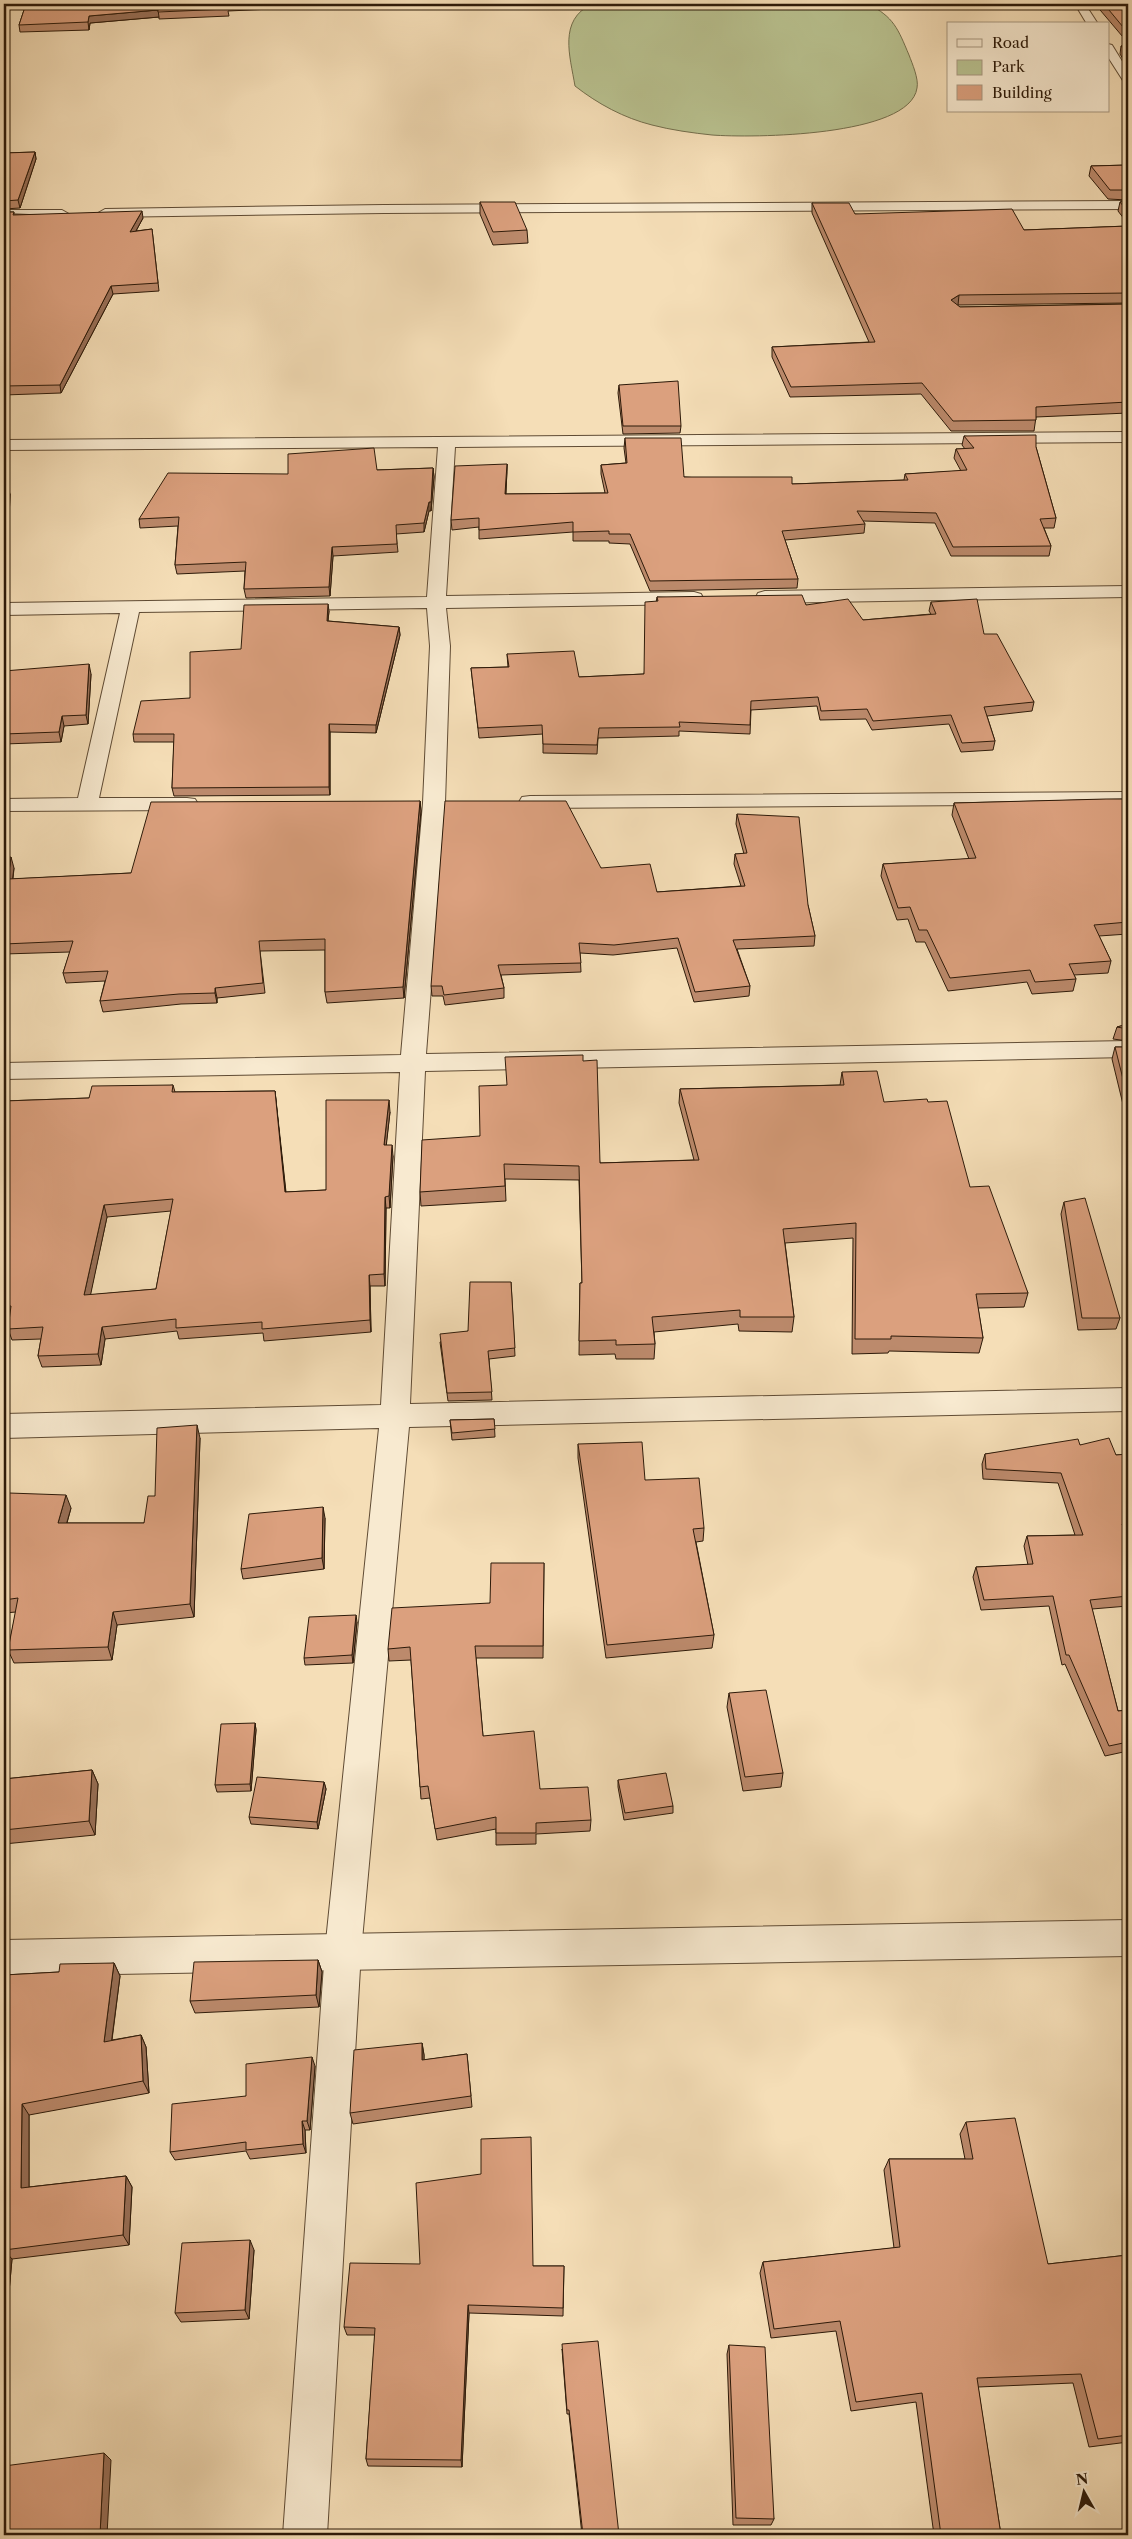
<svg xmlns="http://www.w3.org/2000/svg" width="1132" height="2539" font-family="'Libre Caslon Text',serif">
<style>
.green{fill:#b9c290;stroke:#736e4c}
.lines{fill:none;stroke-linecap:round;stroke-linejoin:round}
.minor-casing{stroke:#5f4b34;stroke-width:2}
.tertiary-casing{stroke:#5f4b34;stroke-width:2}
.minor{fill:#f8ead0;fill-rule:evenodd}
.tertiary{fill:#f8ead0;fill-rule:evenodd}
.wall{fill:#bc8a6c;stroke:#2d1a09;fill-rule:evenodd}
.shaded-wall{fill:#997058;stroke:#2d1a09}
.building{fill:#dba07e;stroke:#2d1a09;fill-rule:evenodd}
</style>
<rect width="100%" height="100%" fill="#f5deb7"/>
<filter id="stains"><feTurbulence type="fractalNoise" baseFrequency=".004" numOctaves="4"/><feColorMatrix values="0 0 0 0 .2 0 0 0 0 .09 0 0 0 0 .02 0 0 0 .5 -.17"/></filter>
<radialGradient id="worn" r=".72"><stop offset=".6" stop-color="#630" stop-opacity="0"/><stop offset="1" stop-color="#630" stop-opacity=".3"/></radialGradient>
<!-- green -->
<path class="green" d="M592 4H868C894 17 898 29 909 55 912 63 919 79 917 88 910 137 751 138 712 135 693 133 671 130 652 125 624 118 598 104 575 86 570 56 558 20 592 4Z"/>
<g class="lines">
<!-- minor casing -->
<g class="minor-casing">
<path id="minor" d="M1075 4H1085L1098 24H1087Z
M1108 44 1112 45 1128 71V83L1124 82 1108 57Z
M1128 201V209L384 213 105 217 98 213 105 209 384 205Z
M4 210H62L69 214 62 218H4Z
M1128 432V442L455 447 446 596 694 592 701 594 703 598 701 602 694 604 446 608 450 646 445 803 426 1054 1128 1041V1057L425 1071 410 1404 1128 1388V1411L409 1427 361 1951 327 2535H283L325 1951 379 1428 4 1438V1414L381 1405 400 1072 4 1079V1063L401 1055 423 803 430 646 427 608 139 612 99 798H187L195 799 198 804 195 809 187 810 4 811V799L78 798 120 613 4 615V603L427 597 438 447 4 450V440Z
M1128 586V597L765 603 758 601 756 597 758 593 765 591Z
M1128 792V804L530 808 522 807 519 802 522 797 530 796Z"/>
</g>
<!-- tertiary casing -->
<g class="tertiary-casing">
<path id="tertiary" d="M1128 1920V1956L4 1976V1940Z"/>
</g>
<!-- minor -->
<use href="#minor" class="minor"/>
<!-- tertiary -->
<use href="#tertiary" class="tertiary"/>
</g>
<!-- wall -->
<path class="wall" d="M26 4H291L272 5V9L228 11 229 16 159 19V17L90 23 89 30 20 32 19 25Z
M1095 4H1128V43Z
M1128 45V64L1123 59 1120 54 1121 46Z
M35 152 36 159 20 208 4 209V153Z
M1128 165V200L1108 199 1089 176 1091 166Z
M1128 201V224L1118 211 1120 202Z
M480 202 527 230 528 243 493 245 480 214Z
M812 203 855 214 1024 230 1128 226V413L1036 417 1034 431H951L921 394 790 397 772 357V347L869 342 812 213ZM1128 303V304L960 307 957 305Z
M4 212H14V214L143 218 136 231 152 229 159 291 113 294 61 393 4 395Z
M619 385 681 426 680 433 623 434 618 393Z
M964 436 1036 447 1056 518 1054 528H1044L1051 546 1049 556H951L935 523 863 521 865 524 864 533 785 540 798 579 797 588 650 591 630 544 609 543V541H573V532L479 539V527L452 530 451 520 507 464 506 494 605 493 601 474V465L626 463 624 448 625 438 684 477 792 484 904 480 905 474 961 471 954 458 956 449H965L962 445Z
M433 468 434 477 431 511H429L424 532 396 534 398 552 333 556 330 596 246 598 244 589 245 571 177 574 175 565 178 526 140 528 139 519 377 470Z
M4 487 10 494 9 520H4Z
M657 597 806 605 863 620 931 614 929 611 931 602 984 634 1034 702 1032 711 987 716 995 741 993 750 961 752 949 724 872 730 866 719 820 720 817 706 751 710 750 734 679 731V736L598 738 597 754 543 753V734L479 738 471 668 508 667 507 654 579 677 644 674Z
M329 611 328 621 399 627 400 635 376 733 330 732V795L174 796 172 788 174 742H134L133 734 190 698 241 649Z
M4 671 91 674 88 724 64 726 61 742 4 744Z
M1128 799V934L1099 936 1111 961 1108 973 1074 975 1076 979 1073 991 1032 994 1027 982 948 991 925 942H916L908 919 897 920 881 876 883 864 969 859 952 815 954 803Z
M420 801 421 811 404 998 327 1003 325 992V950L260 951 265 993 217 998V1003L181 1004 103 1012 100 1001 105 981 66 983 63 973 70 952 4 954V858L14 868 13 879 131 873Z
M737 814 808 905 815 936 814 946 737 949 750 986 749 996 694 1002 677 948 613 955 580 953 581 972 501 975 504 988V998L445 1005 443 996H432L431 986 601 868 657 892 741 886 734 864 735 854H744L736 824Z
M1128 1024V1041L1113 1039 1117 1027Z
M1115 1047H1128V1125L1112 1059Z
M583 1061 600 1163 694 1160 679 1103 680 1089 840 1085 842 1072 884 1102 970 1187 1028 1293 1024 1307 978 1308 983 1338 979 1353 889 1351 888 1353 852 1354 853 1238 785 1243 794 1317 792 1332 739 1331 738 1324 654 1332 655 1344 654 1359H616L615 1354 579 1355 580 1283H582L579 1180 505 1179 506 1201 421 1206 420 1192 480 1136 507 1085Z
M173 1085 175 1092 275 1091 286 1192 326 1190 390 1112 386 1145 393 1156 390 1208H386L385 1286H370L371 1332 264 1341 263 1333 179 1339 177 1331 105 1339 101 1365 42 1367 38 1356 41 1339 12 1340 8 1329 10 1317H4V1101L89 1098ZM171 1211 156 1289 90 1295 107 1217Z
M1064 1202 1120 1318 1116 1329 1078 1330 1061 1214Z
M511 1282 515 1356 489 1359 492 1400 448 1401 440 1342 468 1331Z
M494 1419 495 1437 452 1440 450 1420Z
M200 1438 194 1617 117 1625 112 1660 14 1663 8 1650 16 1612 4 1613V1500L71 1508 67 1523H144L155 1496Z
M578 1444 645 1480 704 1528 703 1541 696 1542 714 1635 712 1648 606 1658 578 1458Z
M1080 1445 1116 1455 1128 1454V1523L1125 1532 1128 1541V1606L1092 1609 1118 1711 1128 1710V1751L1105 1756 1065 1664 1062 1665 1049 1606 981 1610 973 1577 976 1567 1028 1565 1024 1546 1027 1536 1075 1535 1058 1483 983 1479 982 1464 985 1454Z
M325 1518 324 1569 243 1579 241 1569Z
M544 1563 543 1658H476L483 1736 540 1789 591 1820 590 1831 536 1834V1844L496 1845V1829L437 1840 430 1798 421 1799 411 1660 389 1661 388 1649 490 1603Z
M357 1622 353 1663 305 1665 304 1658Z
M729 1693 783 1773 781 1787 743 1791 727 1707Z
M255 1723 256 1730 251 1791 217 1792 215 1785Z
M92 1770 98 1784 95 1835 4 1844V1779Z
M618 1780 673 1806V1813L624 1820 618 1787Z
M324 1782 326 1789 318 1829 251 1824 249 1817Z
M318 1960 322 1972 319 2007 195 2013 190 2001Z
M114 1963 120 1976 112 2040 141 2035 146 2047 149 2093 29 2115V2187L126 2176 132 2187 129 2245 12 2259 5 2336 4 2337V1975L59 1972Z
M422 2043 424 2055V2060L467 2054 472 2107 353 2124 350 2113Z
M315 2066 310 2130H305L306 2153 250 2159 246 2151 175 2160 170 2152 246 2096Z
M966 2122 1048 2264 1128 2255V2442L1089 2447 1073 2383 978 2387 1001 2535H934L916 2402 851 2411 836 2331 771 2338 760 2273 763 2262 894 2248 884 2170 889 2159H965L960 2134Z
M254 2250 249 2319 181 2322 175 2313Z
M533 2266H564L563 2316 469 2313 462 2467 368 2466 366 2459 375 2335H347L344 2327Z
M729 2345 774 2519 771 2525H733L727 2354Z
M562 2349 619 2535H582L569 2414H567Z"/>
<!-- shaded-wall -->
<path class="shaded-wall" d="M272 4H291L272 5Z
M158 10 159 17 90 23 89 30 88 22 89 16Z
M35 152 36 159 20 208 18 200Z
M142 211 143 218 131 240 130 232Z
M111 286 113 294 61 393 60 385Z
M959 295 958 305 949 310 951 300Z
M507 464V473L505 503V494Z
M433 468 434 477 431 511V502Z
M8 487 10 494 9 520 8 513Z
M429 502V511L424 532V523Z
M332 547 333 556 330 596 329 587Z
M328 604 329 611 327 629V621Z
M399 627 400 635 376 733V725Z
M89 664 91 674 88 724 86 715Z
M62 716 64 726 61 742 59 732Z
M329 724 330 732V795L329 787Z
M420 801 421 811 404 998 403 987Z
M11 857 14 868 11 890 8 879Z
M215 988 217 998V1003L215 993Z
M275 1091 276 1103 287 1204 285 1192Z
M389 1100 390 1112 385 1157 384 1145Z
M392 1145 393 1156 390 1208 389 1196Z
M385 1197 386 1208 385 1286 384 1274Z
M104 1205 107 1217 88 1307 84 1295Z
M369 1275 370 1286 371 1332 370 1320Z
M102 1327 105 1339 101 1365 98 1354Z
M197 1425 200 1438 194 1617 190 1604Z
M66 1495 71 1508 63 1536 58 1523Z
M323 1507 325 1518 324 1569 322 1558Z
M113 1612 117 1625 112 1660 108 1647Z
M356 1615 357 1622 353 1663 352 1655Z
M255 1723 256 1730 251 1791 250 1784Z
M92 1770 98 1784 95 1835 89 1821Z
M324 1782 326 1789 318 1829 317 1822Z
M318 1960 322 1972 319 2007 316 1995Z
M114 1963 120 1976 110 2053 104 2042Z
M141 2035 146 2047 149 2093 143 2081Z
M422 2043 424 2055V2072L422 2060Z
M312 2057 315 2066 310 2130 307 2121Z
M22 2104 29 2115V2198L21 2188Z
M302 2121 305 2130 306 2153 303 2144Z
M126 2176 132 2187 129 2245 123 2235Z
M250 2240 254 2250 249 2319 245 2310Z
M4 2250 12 2259 5 2336 4 2335Z
M468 2305 469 2313 462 2467 461 2460Z
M104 2453 111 2460 107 2535H100Z"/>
<!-- building -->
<path class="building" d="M26 4H227L228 9 158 12V10L89 16 88 22 19 25Z
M1104 4H1128V33Z
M1128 45V54L1125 51 1121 46Z
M35 152 18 200 4 201V153Z
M1128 165V190H1110L1091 166Z
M1128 201V212L1120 202Z
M480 202H515L527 230 493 232Z
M812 203H849L855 214 1012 209 1024 230 1128 226V293L959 295 951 300 960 307 1128 304V402L1036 407V420L953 421 922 383 791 387 772 347 875 342Z
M142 211 130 232 152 229 158 283 111 286 60 385 4 386V367L5 365H4V212H14L13 215Z
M678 381 681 426H623L619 385Z
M1036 435V447L1056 518 1040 519 1051 546 953 547 936 513 857 511 865 524 782 531 798 579 650 581 630 534H609V531L573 532V522L479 530V518L451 520 455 466 507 464 505 494 608 493 601 465 627 463 625 438H681L684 477H792V484L908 480 905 474 967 470 956 449 974 448 964 436Z
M374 448 377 470 433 468 431 502H429L424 523 396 525 397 544 332 547 329 587 244 589 246 562 175 565 179 517 139 519 168 473 288 474V454Z
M4 487H8V513H4Z
M802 595 806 605 848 599 863 620 936 614 931 602 977 599 984 634H997L1034 702 984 707 995 741 962 743 951 715 873 721 867 709 821 711 818 697 751 701 750 725 679 722 680 727 599 728 597 745 543 744 542 725 478 728 471 668 509 667 507 654 574 651 579 677 644 674 645 602 658 601 657 597Z
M328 604 327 621 399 627 376 725 329 724V787L172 788 174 734H133L141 701 190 698V652L241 649 244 605Z
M89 664 86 715 62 716 59 732 4 734V671Z
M1106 799H1128V922L1094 925 1111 961 1069 964 1076 979 1035 982 1030 970 950 978 927 930H919L910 907 898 908 883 864 976 858 954 803Z
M420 801 403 987 325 992V939L259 941 263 983 215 988V993L179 994 100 1001 108 971 63 973 73 941 4 944V858L11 857 8 879 131 873 151 802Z
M445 801H566L601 868 650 864 657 892 745 886 735 854 747 853 737 814 799 817 808 905 815 936 733 940 750 986 695 992 678 938 614 945 579 943 581 963 498 965 504 988 444 995 442 986H431Z
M1128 1024V1029L1117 1027Z
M1115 1047H1128V1099Z
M583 1055V1061L597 1060 600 1163 699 1160 680 1089 844 1085 842 1072 877 1071 884 1102 927 1099 928 1102 947 1101 970 1187 989 1186 1028 1293 976 1294 983 1338 891 1336V1339H855L856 1223 783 1229 794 1317H740V1310L652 1317 655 1344 616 1345V1340L579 1341 580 1283H582L579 1166 504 1164 505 1186 420 1192 422 1140 480 1136 479 1086 507 1085 505 1057Z
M173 1085 172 1092 275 1091 285 1192 326 1190V1100H389L384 1145H392L389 1196 385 1197 384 1274 369 1275 370 1320 262 1329V1322L176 1328V1319L102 1327 98 1354 38 1356 43 1327 8 1329 11 1306H4V1101L89 1098 92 1086ZM173 1199 156 1289 84 1295 104 1205Z
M1085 1198 1120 1318H1082L1064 1202Z
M470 1282H511L515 1348 488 1351 492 1392 447 1393 440 1334 468 1331Z
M494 1419 495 1429 452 1433 450 1420Z
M197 1425 190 1604 113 1612 108 1647 8 1650 18 1598 4 1600V1500L7 1499 9 1493 66 1495 58 1523H144L148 1496H155L157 1428Z
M1109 1438 1116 1455 1128 1454V1513H1124L1128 1524H1122L1128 1541V1596L1090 1600 1118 1711 1128 1710V1742L1109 1746 1069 1655H1066L1053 1596 984 1600 976 1567 1033 1564 1027 1536 1083 1535 1061 1473 986 1469 985 1454 1078 1439 1080 1445Z
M642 1442 645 1480 699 1478 704 1528 693 1529 714 1635 607 1645 578 1444Z
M323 1507 322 1558 241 1569 249 1514Z
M491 1563H544L543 1646H475L483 1736 534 1731 540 1789 588 1787 591 1820 536 1823V1833H496V1817L435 1829 428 1786 420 1787 410 1647 388 1649 392 1608 490 1603Z
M356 1615 352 1655 304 1658 309 1617Z
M766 1690 783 1773 745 1777 729 1693Z
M255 1723 250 1784 215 1785 221 1724Z
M92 1770 89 1821 4 1830V1779Z
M666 1773 673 1806 625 1813 618 1780Z
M257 1777 324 1782 317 1822 249 1817Z
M318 1960 316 1995 190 2001 194 1962Z
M114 1963 104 2042 141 2035 143 2081 22 2104 21 2188 126 2176 123 2235 4 2250V1975L59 1972 60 1964Z
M422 2043V2060L467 2054 471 2096 350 2113 354 2050Z
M312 2057 307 2121H302L303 2144 246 2150V2142L170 2152 172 2104 246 2096V2064Z
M1015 2118 1048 2264 1128 2255V2387H1126L1128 2397V2435L1098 2439 1081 2374 977 2378 1001 2535H941L922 2393 856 2402 840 2321 774 2329 763 2262 900 2247 889 2159H973L966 2122Z
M531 2137 533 2266H564L563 2308 468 2305 461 2460 366 2459 375 2328 344 2327 350 2263 420 2264 416 2183 481 2174V2139Z
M250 2240 245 2310 175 2313 182 2243Z
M598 2341 619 2535H583L569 2410H567L562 2344Z
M729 2345 765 2347 774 2519 736 2518Z
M104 2453 100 2535H4V2466Z"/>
<!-- margin -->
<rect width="1132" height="2539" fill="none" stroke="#f5deb7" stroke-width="20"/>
<rect x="5" y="5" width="1122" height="2529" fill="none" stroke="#2d1a09" stroke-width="2.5"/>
<rect x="10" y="10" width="1112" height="2519" fill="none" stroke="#2d1a09"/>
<!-- legend -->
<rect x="947" y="22" width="162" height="90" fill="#f8ead0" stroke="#a79780"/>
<rect x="957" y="39" width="25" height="8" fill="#f8ead0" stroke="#a79780"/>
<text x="992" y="48" font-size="15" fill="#2d1a09">Road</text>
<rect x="957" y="60" width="25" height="15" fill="#b9c290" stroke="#a79780"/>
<text x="992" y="72" font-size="15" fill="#2d1a09">Park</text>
<rect x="957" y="85" width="25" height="15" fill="#dba07e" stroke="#a79780"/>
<text x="992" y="98" font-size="15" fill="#2d1a09">Building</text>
<!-- north arrow -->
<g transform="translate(1084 2492) rotate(352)" stroke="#f8ead0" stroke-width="4" paint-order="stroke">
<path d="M0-4L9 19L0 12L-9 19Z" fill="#2d1a09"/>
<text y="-8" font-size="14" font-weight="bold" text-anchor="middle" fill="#2d1a09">N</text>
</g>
<rect width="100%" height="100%" filter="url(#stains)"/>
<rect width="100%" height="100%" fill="url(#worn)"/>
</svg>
